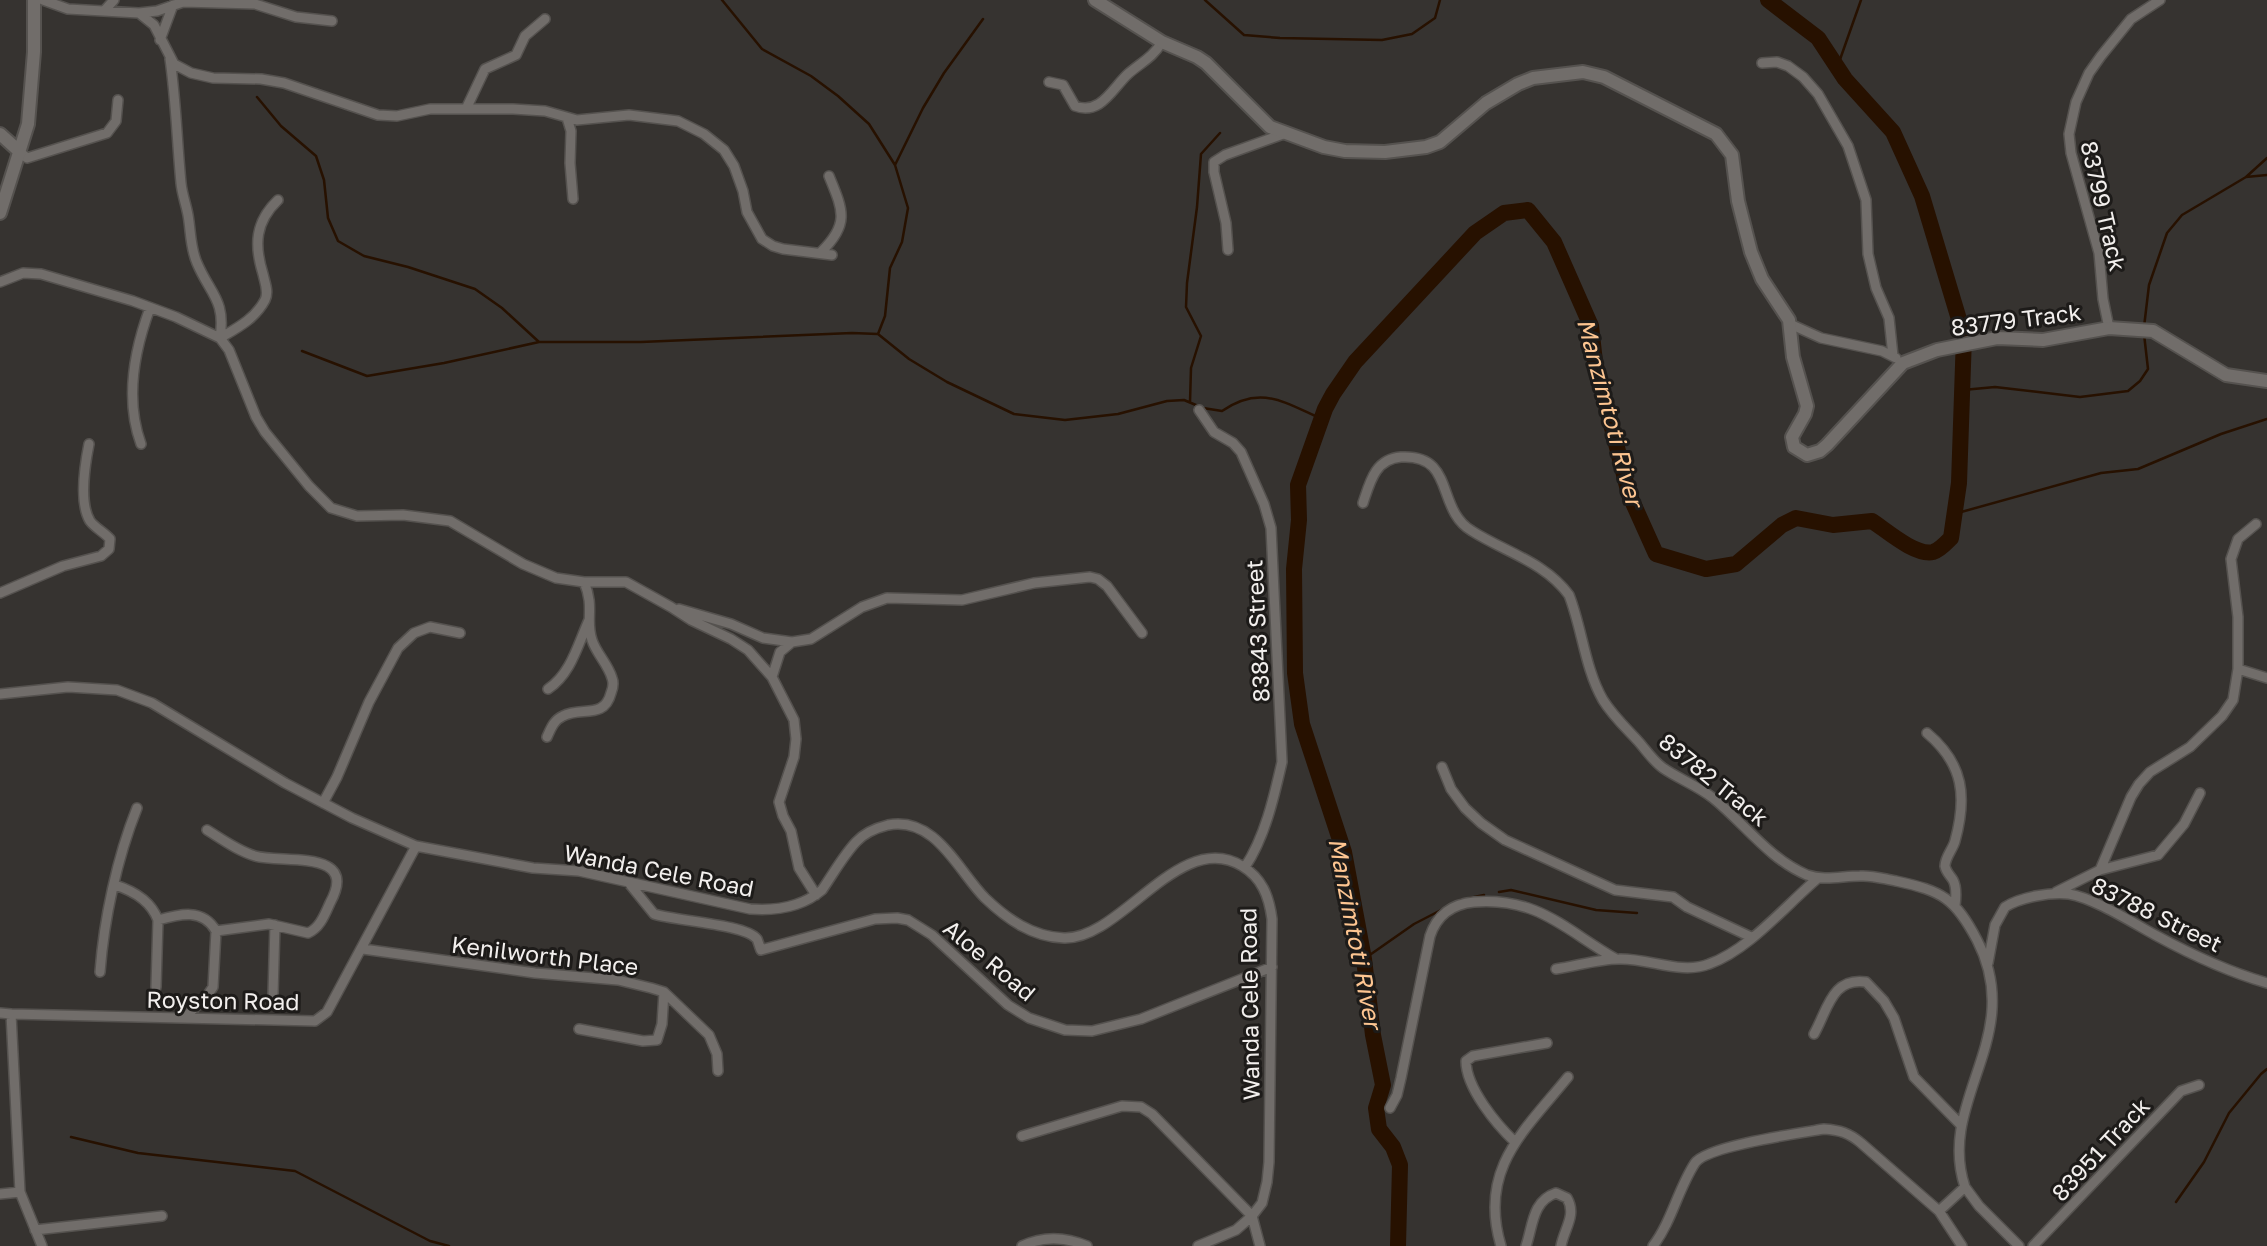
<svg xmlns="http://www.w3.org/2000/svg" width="2267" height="1246" font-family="'Golos Text',sans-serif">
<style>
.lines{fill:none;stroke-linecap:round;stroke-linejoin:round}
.stream{stroke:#271100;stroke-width:2.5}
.river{stroke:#271100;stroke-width:16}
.street-casing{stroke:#55524f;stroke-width:12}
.secondary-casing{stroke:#55524f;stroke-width:16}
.street{stroke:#716d6a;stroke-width:9}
.secondary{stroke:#716d6a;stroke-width:12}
.labels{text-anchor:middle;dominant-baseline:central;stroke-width:6;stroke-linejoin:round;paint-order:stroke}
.street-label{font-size:23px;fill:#f2efed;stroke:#1d1b19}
.water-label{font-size:24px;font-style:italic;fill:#fdc591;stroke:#1d1b19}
</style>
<rect width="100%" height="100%" fill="#363330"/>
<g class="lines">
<!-- stream -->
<path class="stream" d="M722 0 762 49 811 76 838 96 869 124 895 165 908 208 902 242 890 268 885 316 878 334
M1205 0 1244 35 1280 38 1382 40 1412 34 1435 18 1440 0
M1837 68 1861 0
M257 97 281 126 316 156 324 180 328 218 338 241 364 256 408 267 475 289 502 308 539 342
M895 165 923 108 944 73 983 19
M2246 177 2267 175
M2144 327 2149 285 2167 233 2182 215 2246 177 2267 158
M302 351 367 376 444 363 539 342H641L852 333 878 334 909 359 947 382 1014 414 1065 420 1118 414 1167 401 1184 400 1203 408 1222 411C1261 384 1285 403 1322 419
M1963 390 1995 387 2080 397 2128 391 2140 381 2148 369 2144 334
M1190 402 1191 368 1201 336 1186 307 1187 283 1197 207 1201 154 1220 133
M1954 514 2101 473 2138 469 2221 434 2267 419
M1499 892 1511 890 1596 910 1637 913
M1460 900 1484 895
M1364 959 1414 924 1445 908
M71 1137 138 1153 295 1171 430 1241 449 1246
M2176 1202 2204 1162 2229 1113 2261 1074 2267 1069"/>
<!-- river -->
<path class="river" d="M1398 1246 1400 1165 1393 1147 1379 1129 1376 1108 1383 1085 1373 1035 1364 959 1344 852 1302 724 1295 673 1294 569 1299 520 1298 485 1325 409 1333 394 1355 362 1475 233 1504 213 1528 210 1554 242 1591 326 1595 362 1629 494 1656 554 1706 569 1736 564 1782 525 1796 518 1833 525 1872 521C1886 530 1915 556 1933 552 1940 550 1946 543 1951 538L1959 483 1964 336 1922 196 1893 132 1845 79 1818 38 1768 0"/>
<!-- street casing -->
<g class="street-casing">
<path id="street" d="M43 0 68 9 139 13 157 11 183 2 255 4 296 17 332 21
M104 11 114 0
M139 13 154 25 174 64 191 73 213 78 261 79 284 83 378 115 397 116 430 109H513L545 111 577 120 629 115 678 121 704 134 724 150 734 166 743 191 747 212 762 239 773 246 783 249 832 255
M160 40 173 5
M170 59C176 100 177 142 181 183 182 194 186 204 188 215 191 232 190 247 197 263 210 294 226 300 220 338
M1762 63 1777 62 1788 66 1803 77 1818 94 1848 146 1866 200 1868 254 1876 288 1889 318 1893 356
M1049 82 1063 85 1075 106C1101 116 1113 87 1129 73 1142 62 1153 57 1162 42
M466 109 485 69 516 55 525 36 545 19
M567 118 571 131 570 163 573 199
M20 152 27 158 107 133 116 121 118 100
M1228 250 1226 223 1214 172V162L1225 155 1286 133
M821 252C850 224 843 210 829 176
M0 282 23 273 41 274 133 301 176 317 220 338 229 350 256 417 265 432 309 486 331 508 357 516 403 515 450 521 523 564 556 578 584 582H626L671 607 691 620 731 639 748 650 772 677 794 720 796 739 794 757 779 802 783 816 791 831 799 868 816 895
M1790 324 1821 338 1882 351 1896 358
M2109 328 2103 299 2099 253 2071 153 2069 134 2076 102 2089 73 2101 56 2131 19 2160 0
M220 338C237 328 255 319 265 300 269 292 265 283 263 274 254 245 255 222 278 200
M1199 410 1214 432 1233 443 1241 452 1264 504 1271 528 1282 762C1274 797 1265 837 1245 867
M141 444C125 400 134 351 150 308
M1363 503C1370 482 1375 459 1401 457 1456 454 1435 509 1472 531 1505 552 1545 562 1569 595 1582 628 1585 669 1603 700 1613 716 1626 728 1638 741 1646 750 1653 761 1663 768 1679 779 1698 786 1713 798 1744 823 1769 859 1807 875 1824 881 1842 876 1860 876 1872 875 1884 879 1896 881 1942 891 1955 898 1977 940 2027 1037 1936 1100 1965 1187
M0 593 63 566 101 556 109 549 110 539C104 532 95 528 90 521 79 503 85 464 89 444
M679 609 731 624 763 638 792 642 811 639 862 607 887 598 962 600 1034 583 1090 577 1098 579 1107 586 1142 633
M2238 669V617L2231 559 2238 539 2256 524
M772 677 780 652 792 642
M548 689C571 674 578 644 589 620
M0 694 68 687 117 690 152 703 285 783 352 818 416 846 533 868 579 871 750 909C776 911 802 907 822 890 833 874 843 856 856 842 865 832 876 828 888 825 936 816 958 871 985 898 1007 919 1032 937 1064 938 1121 940 1180 828 1242 866 1262 878 1269 896 1272 919L1269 1162 1267 1182 1262 1203 1252 1216 1236 1230 1198 1246
M1927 733C1964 764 1967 797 1955 841 1953 849 1945 857 1945 866 1946 872 1950 875 1953 880 1957 887 1956 898 1955 906
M547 737C551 728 554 720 563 716 581 706 604 720 611 693 613 688 614 683 612 678 608 664 596 653 592 640 585 620 595 607 584 582
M1442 767 1451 789 1465 808 1481 823 1505 840 1615 890 1673 897 1687 907 1751 937
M323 803 337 777 369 702 398 648 414 633 430 627 460 633
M207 830C223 840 238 851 255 856 283 864 360 848 330 903 325 914 320 928 308 933L269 924 216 931
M2100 870 2131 797 2139 784 2150 772 2190 747 2222 716 2233 700 2238 669 2267 678
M628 882 654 914C675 921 745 924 757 939 758 941 760 948 761 950L875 919 897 918 908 920 932 935 1008 1005 1029 1018 1065 1030 1092 1031 1141 1019 1272 967
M115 885C134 891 151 901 158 920L156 987
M2056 892 2100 870 2158 855 2184 824 2200 793
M158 920C180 914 203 908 216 931L213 987 207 996 184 1018
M363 949 535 973 618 980 651 988 664 992 709 1035 717 1054 718 1071
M1988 963 1995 925 2005 907C2021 897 2050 892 2069 894 2094 898 2133 923 2157 936 2192 955 2229 972 2267 983
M1556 969C1577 966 1598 959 1619 959 1649 958 1681 975 1709 964 1749 950 1786 905 1818 878
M100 972C104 919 117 858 137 808
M273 994 275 925
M0 1013 11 1014 20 1192 42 1246
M11 1014 315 1021 327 1012 416 846
M579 1029 643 1041 657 1040 662 1024 664 992
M1814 1034C1828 1009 1832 977 1866 982L1884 1001 1894 1018 1914 1077 1961 1125
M1390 1108 1397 1095 1401 1078 1430 936C1437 915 1452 904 1474 902 1538 897 1564 929 1616 959
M1022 1136 1122 1106 1141 1107 1152 1114 1252 1216 1260 1246
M1515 1142C1497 1125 1466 1088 1466 1061L1473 1056 1547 1043
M0 1194 20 1192
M1939 1211 1965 1187 1979 1206 2019 1246
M35 1230 162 1216
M1022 1246C1043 1236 1066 1237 1087 1246
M1501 1246C1478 1169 1524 1131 1568 1077
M1526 1246C1533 1226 1532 1201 1556 1193L1567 1198C1577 1215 1564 1229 1561 1246
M1653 1246C1672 1221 1678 1189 1695 1163 1706 1146 1800 1133 1824 1129 1840 1130 1849 1133 1861 1143L1939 1211 1962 1246
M2033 1246 2181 1091 2199 1085"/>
</g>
<!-- secondary casing -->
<g class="secondary-casing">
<path id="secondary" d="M1095 0 1162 42 1197 57 1206 63 1270 127 1324 147 1345 151 1385 152 1426 147 1440 142 1486 103 1518 84 1533 78 1583 72 1604 77 1716 134 1732 155 1738 201 1751 252 1762 279 1789 320 1793 357 1807 406 1805 414 1792 437 1794 447 1807 455 1820 451 1827 445 1903 363 1937 350 1997 338 2043 340 2109 328 2153 331 2226 375 2267 381
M0 134 20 152
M0 213 28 124 34 52V0"/>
</g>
<!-- street -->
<use href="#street" class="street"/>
<!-- secondary -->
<use href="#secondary" class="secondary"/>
</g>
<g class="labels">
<!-- street labels -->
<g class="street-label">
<text transform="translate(2104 206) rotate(77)">83799 Track</text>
<text transform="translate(2016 319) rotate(-7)">83779 Track</text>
<text transform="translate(1257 631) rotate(-93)">83843 Street</text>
<text transform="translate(1714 779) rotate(39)">83782 Track</text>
<text transform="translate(659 870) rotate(11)">Wanda Cele Road</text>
<text transform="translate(2157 914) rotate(26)">83788 Street</text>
<text transform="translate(545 955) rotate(7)">Kenilworth Place</text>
<text transform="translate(990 960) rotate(40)">Aloe Road</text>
<text transform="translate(223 1000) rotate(1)">Royston Road</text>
<text transform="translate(1249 1004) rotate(-91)">Wanda Cele Road</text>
<text transform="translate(2100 1149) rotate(-47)">83951 Track</text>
</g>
<!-- water labels -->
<g class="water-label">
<text transform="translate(1611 412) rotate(75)">Manzimtoti River</text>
<text transform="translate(1356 933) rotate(79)">Manzimtoti River</text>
</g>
</g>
</svg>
